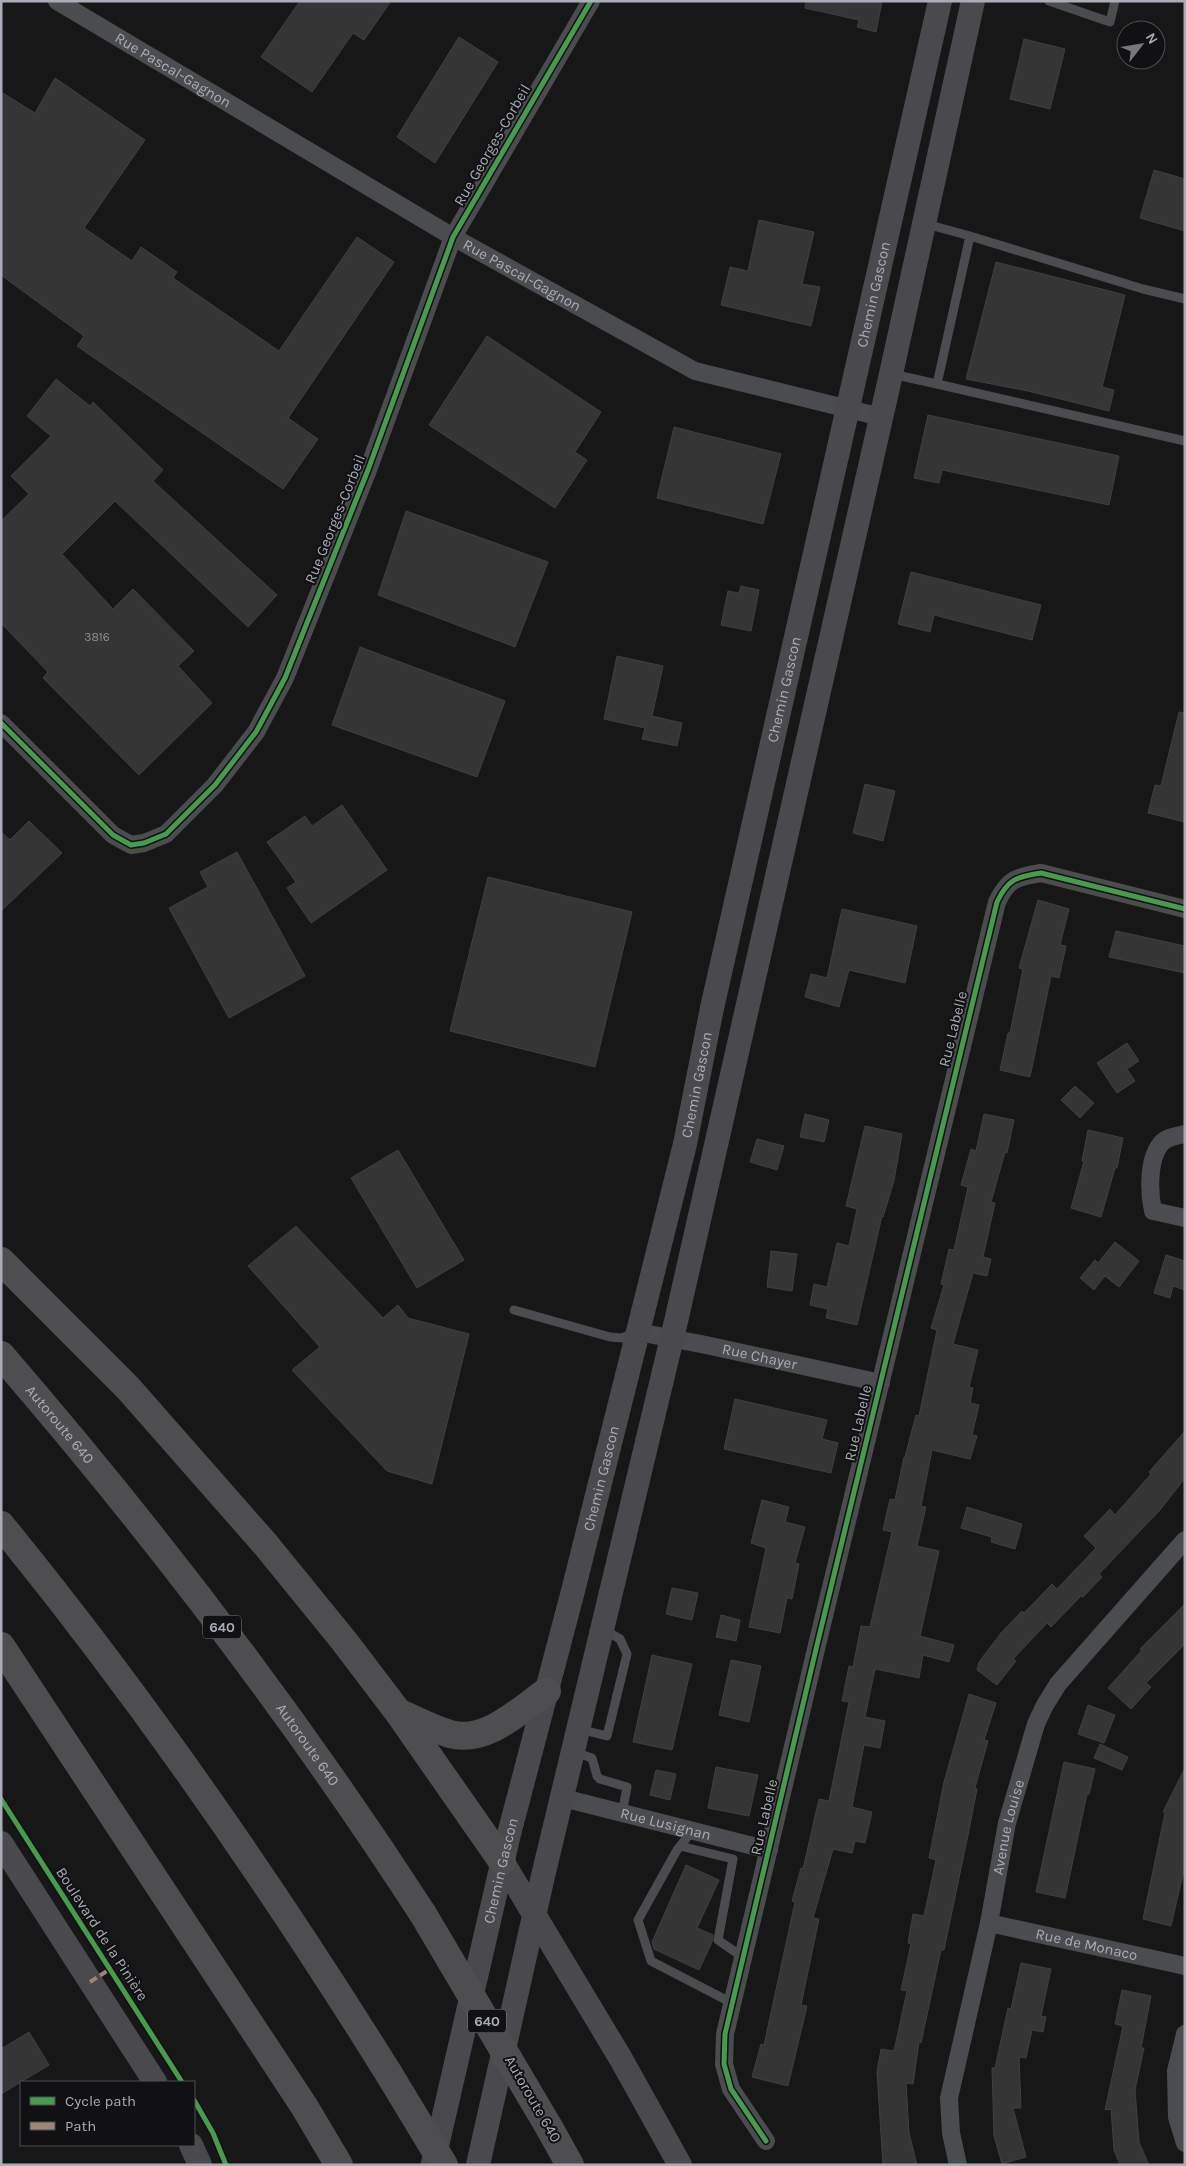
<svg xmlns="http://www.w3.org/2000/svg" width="1186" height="2166" font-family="Karla,sans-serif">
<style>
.building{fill:#353536;stroke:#404043}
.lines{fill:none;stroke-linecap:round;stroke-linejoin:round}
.lane{stroke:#4b4c50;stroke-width:9}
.street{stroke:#4b4c50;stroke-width:18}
.secondary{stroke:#4a4a4e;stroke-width:24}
.highway{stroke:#4e4e51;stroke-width:28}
.highway-bridge{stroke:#4e4e51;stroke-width:28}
.quiet{stroke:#a18479;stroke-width:4;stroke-dasharray:8 4;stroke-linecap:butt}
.cycleway-casing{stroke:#111113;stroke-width:8}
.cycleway{stroke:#469c4c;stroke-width:5}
.labels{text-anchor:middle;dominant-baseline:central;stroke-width:4;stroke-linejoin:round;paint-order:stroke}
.number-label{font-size:12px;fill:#8c8f98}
.shield{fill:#111113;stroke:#7b7e86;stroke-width:1}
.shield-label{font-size:14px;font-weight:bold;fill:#a9adb8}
.street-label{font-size:15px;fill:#a9adb8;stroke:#111113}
</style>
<rect width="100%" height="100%" fill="#171717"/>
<!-- building -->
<path class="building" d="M300 1H391L364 40 353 33 312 92 261 57Z
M806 1H882L876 32 857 27 859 20 805 8Z
M459 37 498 62 435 163 397 137Z
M1024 39 1065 49 1050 109 1010 99Z
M55 78 145 140 84 228 132 261 141 247 177 272 173 278 279 351 357 237 394 262 288 418 318 439 283 489 77 346 84 336 1 275V92L35 113Z
M1154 170 1185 179V231L1140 218Z
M759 220 814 232 802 284 820 287 811 326 721 305 730 267 748 271Z
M996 262 1125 295 1102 387 1114 390 1109 411 1028 391 966 379Z
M487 336 601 412 575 452 587 460 555 508 429 425Z
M56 379 90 406 93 402 163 470 153 481 277 595 248 627 115 501 62 554 113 609 133 589 194 651 178 666 212 703 139 775 43 678 48 672 1 623V521L29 494 11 476 51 436 27 416Z
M928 415 1119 456 1109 505 942 470 939 483 914 478Z
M674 427 781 454 763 524 657 498Z
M406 511 548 562 515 647 378 595Z
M911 572 1041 605 1032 640 934 615 930 632 898 624Z
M741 586 759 590 751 631 721 625 728 591 739 593Z
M360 647 505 701 477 777 332 725Z
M617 656 663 666 652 716 682 723 677 746 642 739 645 728 604 719Z
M1179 712 1185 713V822L1148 813 1155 785 1161 786Z
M865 784 895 791 883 841 853 833Z
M342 805 387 870 311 923 287 888 296 882 267 842 305 816 312 826Z
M29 821 62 853 1 911V832L10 840Z
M237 852 305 976 229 1018 169 908 208 887 200 872Z
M488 877 632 912 595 1067 450 1031Z
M1038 900 1069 909 1060 945 1066 946 1059 978 1051 976 1030 1077 1000 1070 1008 1033H1010L1023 969 1019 968Z
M842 909 917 926 905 983 849 970 839 1007 805 997 811 974 827 978Z
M1116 931 1185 946V973L1109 957Z
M1127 1043 1139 1061 1127 1069 1135 1081 1117 1093 1097 1063Z
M1075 1086 1094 1103 1080 1118 1061 1100Z
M805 1114 829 1120 824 1142 800 1137Z
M984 1114 1014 1120 1007 1153 1005 1152 991 1202 995 1203 983 1257 991 1259 987 1276 973 1273 953 1344 978 1350 969 1387 973 1388 970 1403 979 1405 972 1435 977 1436 970 1459 932 1450 921 1506 926 1507 917 1546 939 1551 920 1636 954 1645 949 1662 923 1655 919 1678 875 1669 865 1717 885 1721 880 1748 864 1745 852 1807 872 1812 865 1843 855 1841 852 1853 833 1849 813 1918 819 1919 801 2005 807 2006 788 2086 752 2077 761 2044 764 2045 795 1902 792 1901 801 1868 803 1869 819 1799 829 1801 849 1702 842 1701 849 1666 853 1667 861 1626 870 1627 892 1532 883 1530 890 1499 895 1500 904 1457H905L916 1415 919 1416 937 1330 931 1328 944 1285 941 1284 949 1249 954 1250 968 1187 961 1185 971 1149 976 1151Z
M865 1126 902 1134 894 1181 883 1217 882 1216 857 1325 826 1318 828 1309 810 1305 814 1284 827 1287 837 1243 849 1246 857 1209 846 1206Z
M1088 1130 1123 1138 1117 1168H1115L1101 1217 1071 1208 1084 1161H1082Z
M757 1139 784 1146 777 1170 750 1162Z
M398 1150 464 1260 417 1288 351 1178Z
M296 1226 383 1318 398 1305 408 1318 469 1334 432 1484 387 1471 292 1370 320 1347 248 1266Z
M1115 1242 1139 1261 1119 1287 1105 1276 1094 1290 1080 1278 1095 1260 1098 1263Z
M771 1251 797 1254 792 1291 767 1287Z
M1166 1255 1185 1261V1290L1173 1286 1170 1298 1154 1293Z
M735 1399 827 1420 822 1439 838 1443 831 1473 724 1449Z
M1185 1431V1478L1160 1510 1099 1574 1102 1577 1083 1597 1081 1596 1051 1627 1047 1623 1013 1659 1016 1661 997 1685 977 1670 979 1662 1001 1633 1022 1611 1024 1613 1052 1584 1057 1589 1096 1548 1084 1536 1110 1509 1115 1515 1151 1474 1149 1472Z
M762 1500 789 1507 785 1522 805 1527 795 1563 799 1564 792 1599 787 1598 780 1633 749 1627 766 1548 751 1543Z
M967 1507 1022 1524 1015 1549 991 1542 992 1537 961 1528Z
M672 1588 698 1593 692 1620 666 1614Z
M1185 1604V1644L1146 1683 1151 1687 1131 1709 1108 1688 1142 1650 1140 1649Z
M721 1615 740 1620 736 1641 716 1637Z
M652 1655 692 1664 672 1750 633 1742Z
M731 1660 761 1666 749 1722 719 1715Z
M969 1694 996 1703 984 1740 988 1741 975 1788 977 1789 968 1835 944 1950H941L921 2043 919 2042 913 2084 906 2083 909 2133 917 2165H883L877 2072 881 2049 894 2051 907 1991 901 1990 911 1944 908 1943 913 1914 924 1916 936 1860 929 1858 944 1782Z
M1088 1705 1115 1715 1104 1743 1078 1734Z
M1100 1744 1128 1757 1122 1770 1094 1758Z
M1064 1762 1095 1769 1089 1794H1087L1065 1898 1036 1892Z
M716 1767 758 1775 749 1816 708 1808Z
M1185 1768V1865L1171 1926 1143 1919 1165 1813 1163 1812Z
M656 1770 676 1774 670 1800 650 1795Z
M686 1865 719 1880 697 1928 713 1935 712 1942 699 1970 654 1949 652 1942Z
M1021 1963 1051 1969 1041 2016 1046 2017 1043 2032 1032 2030 1026 2058 1019 2057 1021 2108H1013L1026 2157 1002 2164 994 2136 992 2068H995L1008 2008 1011 2009Z
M1122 1990 1151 1996 1141 2048H1144L1135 2090 1139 2142 1149 2165H1120L1114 2150 1111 2109 1105 2110 1123 2026 1115 2024Z
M29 2032 49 2065 1 2094V2049Z"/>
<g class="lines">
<!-- lane -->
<path class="lane" d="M1049 1 1110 22 1115 1
M970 236 1143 289 1185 299
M892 374 937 384 970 236 926 224
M937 384 1185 441
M514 1310 610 1337 622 1338 634 1333
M579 1729 607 1736 627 1654 620 1639 603 1629
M574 1752 592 1758 597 1776 600 1779 627 1787 622 1814
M692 1831 677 1850 638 1920 651 1961 732 2003
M680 1846 733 1859 718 1940 744 1958"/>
<!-- street -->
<g class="street">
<path id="s1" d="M57 1 453 237 695 371 881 417"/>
<path d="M1 723 113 835 131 845 144 843 166 834 215 785 256 732 285 678 368 470 453 237 591 1"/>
<path d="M1185 1134C1177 1136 1165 1137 1160 1145 1148 1160 1149 1193 1153 1211L1185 1218"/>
<path id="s2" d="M638 1332 706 1345 881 1383"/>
<path id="s3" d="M563 1798 769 1850"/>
<path id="s4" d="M989 1923 1185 1966"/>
<path d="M1185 2034 1176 2071 1177 2117 1185 2143"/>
<path d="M766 2141 731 2089 724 2064 725 2034 817 1645 997 902C1008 879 1016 877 1041 873L1185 909"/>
<path id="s5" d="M958 2165 951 2133 949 2098 989 1923 1007 1823 1036 1724 1045 1705 1058 1684 1185 1540"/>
</g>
<!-- secondary -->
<g class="secondary">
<path d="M1 1843 155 2082"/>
<path d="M502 1861 621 2059 680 2165"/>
<path d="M191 2145 200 2165"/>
<path id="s6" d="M433 2163 509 1834 574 1587 685 1144 712 1008 940 1"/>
<path d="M478 2165 543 1876 677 1317 891 374 973 1"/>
</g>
<!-- highway -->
<g class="highway">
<path d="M1 1261 128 1388 266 1545 344 1641 398 1712 502 1861"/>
<path id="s7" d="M1 1355C154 1532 296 1718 423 1914"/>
<path d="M1 1525C143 1699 270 1883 389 2074"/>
<path d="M1 1646 304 2106 339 2165"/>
<path d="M400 1713C416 1720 433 1729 450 1734 486 1744 520 1710 547 1691"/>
<path d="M550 2129 570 2165"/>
</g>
<!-- highway-bridge -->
<path class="highway-bridge" d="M423 1914 550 2129
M389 2074 444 2165"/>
<!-- quiet -->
<path class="quiet" d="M90 1982 110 1969"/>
<!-- cycleway casing -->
<g class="cycleway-casing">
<path id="cycleway" d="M1 723 113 835 131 845 144 843 166 834 215 785 256 732 285 678 368 470 453 237 591 1
M1 1799 182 2082
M194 2100 213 2133 226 2165
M766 2141 731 2089 724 2064 725 2034 817 1645 997 902C1008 879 1016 877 1041 873L1185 909"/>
</g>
<!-- cycleway -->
<use href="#cycleway" class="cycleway"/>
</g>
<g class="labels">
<!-- number labels -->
<g class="number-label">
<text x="97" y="637">3816</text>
</g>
<!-- shield labels -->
<g class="shield">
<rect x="203" y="1615.5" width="38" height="23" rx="4"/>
<rect x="468" y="2009.5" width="38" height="23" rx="4"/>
</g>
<g class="shield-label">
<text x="222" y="1627">640</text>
<text x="487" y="2021">640</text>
</g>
<!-- street labels -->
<g class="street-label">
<text stroke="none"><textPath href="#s1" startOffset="135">Rue Pascal-Gagnon</textPath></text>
<text transform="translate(492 145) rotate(-60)">Rue Georges-Corbeil</text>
<text stroke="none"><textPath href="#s1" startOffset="540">Rue Pascal-Gagnon</textPath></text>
<text stroke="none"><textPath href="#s6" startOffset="1920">Chemin Gascon</textPath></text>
<text transform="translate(335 519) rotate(-68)">Rue Georges-Corbeil</text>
<text stroke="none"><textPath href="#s6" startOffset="1515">Chemin Gascon</textPath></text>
<text transform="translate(953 1029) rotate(-76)">Rue Labelle</text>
<text stroke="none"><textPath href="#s6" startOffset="1110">Chemin Gascon</textPath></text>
<text stroke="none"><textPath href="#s2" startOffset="124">Rue Chayer</textPath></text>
<text transform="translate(858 1423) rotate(-77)">Rue Labelle</text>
<text stroke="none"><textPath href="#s7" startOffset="91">Autoroute 640</textPath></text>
<text stroke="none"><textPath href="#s6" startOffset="705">Chemin Gascon</textPath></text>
<text stroke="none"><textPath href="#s7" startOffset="496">Autoroute 640</textPath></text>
<text transform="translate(764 1817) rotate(-77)">Rue Labelle</text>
<text stroke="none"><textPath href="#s3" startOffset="106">Rue Lusignan</textPath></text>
<text stroke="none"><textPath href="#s5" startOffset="345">Avenue Louise</textPath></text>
<text stroke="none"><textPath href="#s6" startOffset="300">Chemin Gascon</textPath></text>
<text transform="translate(102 1934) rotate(57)">Boulevard de la Pinière</text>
<text stroke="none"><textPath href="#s4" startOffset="100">Rue de Monaco</textPath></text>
<text transform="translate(533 2099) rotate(60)">Autoroute 640</text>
</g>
</g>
<!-- border -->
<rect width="1186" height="2166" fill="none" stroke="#a9adb8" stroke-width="5"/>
<!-- legend -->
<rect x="20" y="2081" width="175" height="65" fill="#111113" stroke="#4e4f55"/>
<rect x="30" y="2097" width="25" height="8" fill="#469c4c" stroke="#4e4f55"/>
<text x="65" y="2106" font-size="15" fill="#a9adb8">Cycle path</text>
<rect x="30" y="2122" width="25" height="8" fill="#a18479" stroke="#4e4f55"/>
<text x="65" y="2131" font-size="15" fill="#a9adb8">Path</text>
<!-- north arrow -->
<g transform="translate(1141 45) rotate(59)"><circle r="24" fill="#111113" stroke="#4e4f55"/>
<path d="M0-4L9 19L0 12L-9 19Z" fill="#767880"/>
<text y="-8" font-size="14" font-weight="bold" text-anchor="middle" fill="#a9adb8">N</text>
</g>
</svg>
